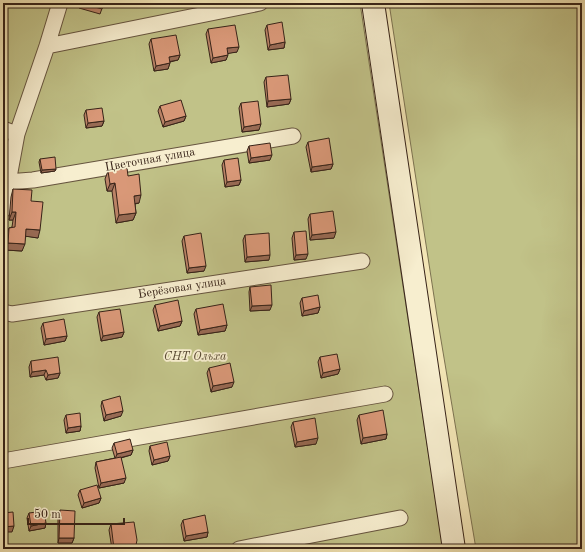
<svg xmlns="http://www.w3.org/2000/svg" width="585" height="552" font-family="'Old Standard TT',serif">
<style>
.green{fill:#c1c288;stroke:#7c7250}
.lines{fill:none;stroke-linecap:round;stroke-linejoin:round}
.minor-casing{stroke:#66543f;stroke-width:17}
.secondary-casing{stroke:#372318;stroke-width:24}
.minor{stroke:#f7eecf;stroke-width:15}
.secondary{stroke:#f7eecf;stroke-width:22}
.wall{fill:#bb8367;stroke:#372318}
.shaded-wall{fill:#986a54;stroke:#372318}
.building{fill:#d99878;stroke:#372318}
.labels{text-anchor:middle;dominant-baseline:central;stroke-width:3.5;stroke-linejoin:round;paint-order:stroke}
.street-label{font-size:12px;fill:#372318;stroke:#f7eecf}
.park-label{font-size:12px;font-style:italic;fill:#5a4b34;stroke:#f7eecf}
</style>
<rect width="100%" height="100%" fill="#f2e5b5"/>
<filter id="stains"><feTurbulence type="fractalNoise" baseFrequency=".005" numOctaves="4"/><feColorMatrix values="0 0 0 0 .2 0 0 0 0 .09 0 0 0 0 .02 0 0 0 .5 -.17"/></filter>
<radialGradient id="worn" r=".72"><stop offset=".6" stop-color="#630" stop-opacity="0"/><stop offset="1" stop-color="#630" stop-opacity=".3"/></radialGradient>
<!-- green -->
<path class="green" d="M3 3H360L443 549H3Z
M389 3H582V549H476L437 316Z"/>
<g class="lines">
<!-- minor casing -->
<g class="minor-casing">
<path id="minor" d="M47 46 260 3
M3 129 17 134
M7 182 33 180 293 136
M3 210 17 134 47 46 60 3
M3 312 12 314 362 261
M3 461 385 394
M239 549 400 518"/>
</g>
<!-- secondary casing -->
<g class="secondary-casing">
<path id="secondary" d="M373 3 454 549"/>
</g>
<!-- minor -->
<use href="#minor" class="minor"/>
<!-- secondary -->
<use href="#secondary" class="secondary"/>
</g>
<!-- wall -->
<path class="wall" d="M80 3H104L100 14 79 8Z
M267 25 285 42 284 48 268 50 265 30Z
M208 29 237 52 228 53 226 60 211 63 206 34Z
M151 39 180 55 178 60 170 62 168 69 154 71 149 44Z
M266 77 291 99 289 104 267 107 264 82Z
M241 103 259 130 242 132 239 108Z
M160 106 186 116 184 121 163 127 158 111Z
M86 110 104 121 102 126 86 128 84 115Z
M308 142 333 164 331 169 311 172 306 147Z
M249 146 270 160 249 163 247 151Z
M40 159 56 169 55 171 41 173 39 162Z
M224 160 241 180 239 185 225 187 222 165Z
M108 171 128 176 139 203 135 204 136 213 133 220 116 223 112 191H107L105 179Z
M13 189 31 201 38 238 26 236 22 251 5 250 7 235 9 228 12 227 13 220H9L11 197Z
M310 214 334 238 310 240 308 219Z
M294 232 306 259 294 260 292 238Z
M245 235 269 260 245 262 243 240Z
M184 236 204 271 187 273 182 241Z
M250 287 270 310 250 311 249 292Z
M302 298 320 307 318 313 302 316 300 303Z
M155 305 182 321 180 326 158 331 153 310Z
M196 309 227 325 225 331 198 335 194 314Z
M99 312 124 332 122 337 101 341 97 317Z
M43 323 67 336 65 341 44 345 41 328Z
M320 357 340 369 338 374 321 378 318 362Z
M31 361 60 373 58 378 46 380 44 375 30 377 29 367Z
M209 368 232 387 211 392 207 373Z
M102 401 121 416 104 421 101 406Z
M66 415 81 426 80 431 66 433 64 420Z
M359 415 387 434 386 439 361 444 357 420Z
M293 422 316 444 295 447 291 427Z
M114 443 133 450 131 455 121 458 124 483 99 488 95 468 96 462 115 458 112 448Z
M150 446 170 456 168 461 152 465 149 451Z
M80 490 101 498 99 503 82 508 78 495Z
M60 510 74 538 72 543H58V515Z
M29 513 46 523 45 528 29 531 27 518Z
M183 520 208 532 207 537 184 541 181 525Z
M111 524 136 545 134 549H112L109 530Z"/>
<!-- shaded-wall -->
<path class="shaded-wall" d="M285 42 284 48 268 50 270 45Z
M239 47 237 52 225 54 227 48Z
M180 55 178 60 167 62 169 57Z
M228 55 226 60 211 63 213 58Z
M170 63 168 69 154 71 156 66Z
M291 99 289 104 267 107 268 101Z
M186 116 184 121 163 127 165 122Z
M104 121 102 126 86 128 88 123Z
M261 124 259 130 242 132 244 127Z
M272 155 270 160 249 163 251 158Z
M333 164 331 169 311 172 312 167Z
M56 169 55 171 41 173 42 170Z
M241 180 239 185 225 187 227 182Z
M115 183 112 191H107L110 184Z
M141 195 139 203 131 204 134 196Z
M12 212H16L13 220H9Z
M136 213 133 220 116 223 119 215Z
M26 229 40 230 38 238 24 236Z
M336 232 334 238 310 240 312 235Z
M8 243 25 244 22 251 5 250Z
M308 254 306 259 294 260 296 255Z
M270 255 269 260 245 262 247 257Z
M206 266 204 271 187 273 189 268Z
M272 305 270 310 250 311 252 306Z
M320 307 318 313 302 316 304 311Z
M182 321 180 326 158 331 160 326Z
M227 325 225 331 198 335 200 330Z
M124 332 122 337 101 341 103 336Z
M67 336 65 341 44 345 46 339Z
M340 369 338 374 321 378 323 373Z
M46 370 44 375 30 377 32 372Z
M60 373 58 378 46 380 48 375Z
M234 382 232 387 211 392 213 386Z
M123 411 121 416 104 421 106 415Z
M81 426 80 431 66 433 68 428Z
M387 434 386 439 361 444 363 438Z
M318 438 316 444 295 447 297 442Z
M133 450 131 455 115 459 117 454Z
M170 456 168 461 152 465 154 460Z
M126 478 124 483 99 488 101 483Z
M101 498 99 503 82 508 84 503Z
M46 523 45 528 29 531 31 526Z
M14 526 12 532H3V527Z
M208 532 207 537 184 541 186 536Z
M59 538H74L72 543H58Z"/>
<!-- building -->
<path class="building" d="M81 3H104L102 9Z
M282 22 285 42 270 45 267 25Z
M235 25 239 47 227 48 228 55 213 58 208 29Z
M176 35 180 55 169 57 170 63 156 66 151 39Z
M288 75 291 99 268 101 266 77Z
M181 100 186 116 165 122 160 106Z
M258 101 261 124 244 127 241 103Z
M102 108 104 121 88 123 86 110Z
M329 138 333 164 312 167 308 142Z
M270 143 272 155 251 158 249 146Z
M55 157 56 169 42 170 40 159Z
M238 158 241 180 227 182 224 160Z
M127 168 128 176 139 174 141 195 134 196 136 213 119 215 115 183 110 184 108 171Z
M13 189 32 190 31 201 43 202 40 230 26 229 25 244 8 243 9 228 15 227 16 212H12Z
M333 211 336 232 312 235 310 214Z
M306 231 308 254 296 255 294 232Z
M201 233 206 266 189 268 184 236Z
M269 233 270 255 247 257 245 235Z
M271 285 272 305 252 306 250 287Z
M318 295 320 307 304 311 302 298Z
M178 300 182 321 160 326 155 305Z
M223 304 227 325 200 330 196 309Z
M120 309 124 332 103 336 99 312Z
M64 319 67 336 46 339 43 323Z
M337 354 340 369 323 373 320 357Z
M58 357 60 373 48 375 46 370 32 372 31 361Z
M230 363 234 382 213 386 209 368Z
M120 396 123 411 106 415 102 401Z
M383 410 387 434 363 438 359 415Z
M80 413 81 426 68 428 66 415Z
M315 418 318 438 297 442 293 422Z
M130 439 133 450 117 454 114 443Z
M167 442 170 456 154 460 150 446Z
M121 457 126 478 101 483 96 462Z
M97 485 101 498 84 503 80 490Z
M60 510 75 511 74 538H59Z
M44 511 46 523 31 526 29 513Z
M13 512 14 526 3 527V513Z
M205 515 208 532 186 536 183 520Z
M134 522 137 540 136 545 132 549H114L111 524Z
M3 548H14V549H3Z"/>
<g class="labels">
<!-- street labels -->
<g class="street-label">
<text transform="translate(150 160) rotate(-10)">Цветочная улица</text>
<text transform="translate(182 288) rotate(-9)">Берёзовая улица</text>
</g>
<!-- park labels -->
<g class="park-label">
<text x="195" y="357">СНТ Ольха</text>
</g>
</g>
<!-- margin -->
<rect width="585" height="552" fill="none" stroke="#f2e5b5" stroke-width="16"/>
<rect x="4" y="4" width="577" height="544" fill="none" stroke="#372318" stroke-width="2"/>
<rect x="8" y="8" width="569" height="536" fill="none" stroke="#372318"/>
<!-- scale -->
<path d="M28 518v6h96v-6" fill="none" stroke="#372318" stroke-width="2"/>
<text x="34" y="518" font-size="12" fill="#372318" stroke="#f7eecf" stroke-width="3" paint-order="stroke">50 m</text>
<rect width="100%" height="100%" filter="url(#stains)"/>
<rect width="100%" height="100%" fill="url(#worn)"/>
</svg>
